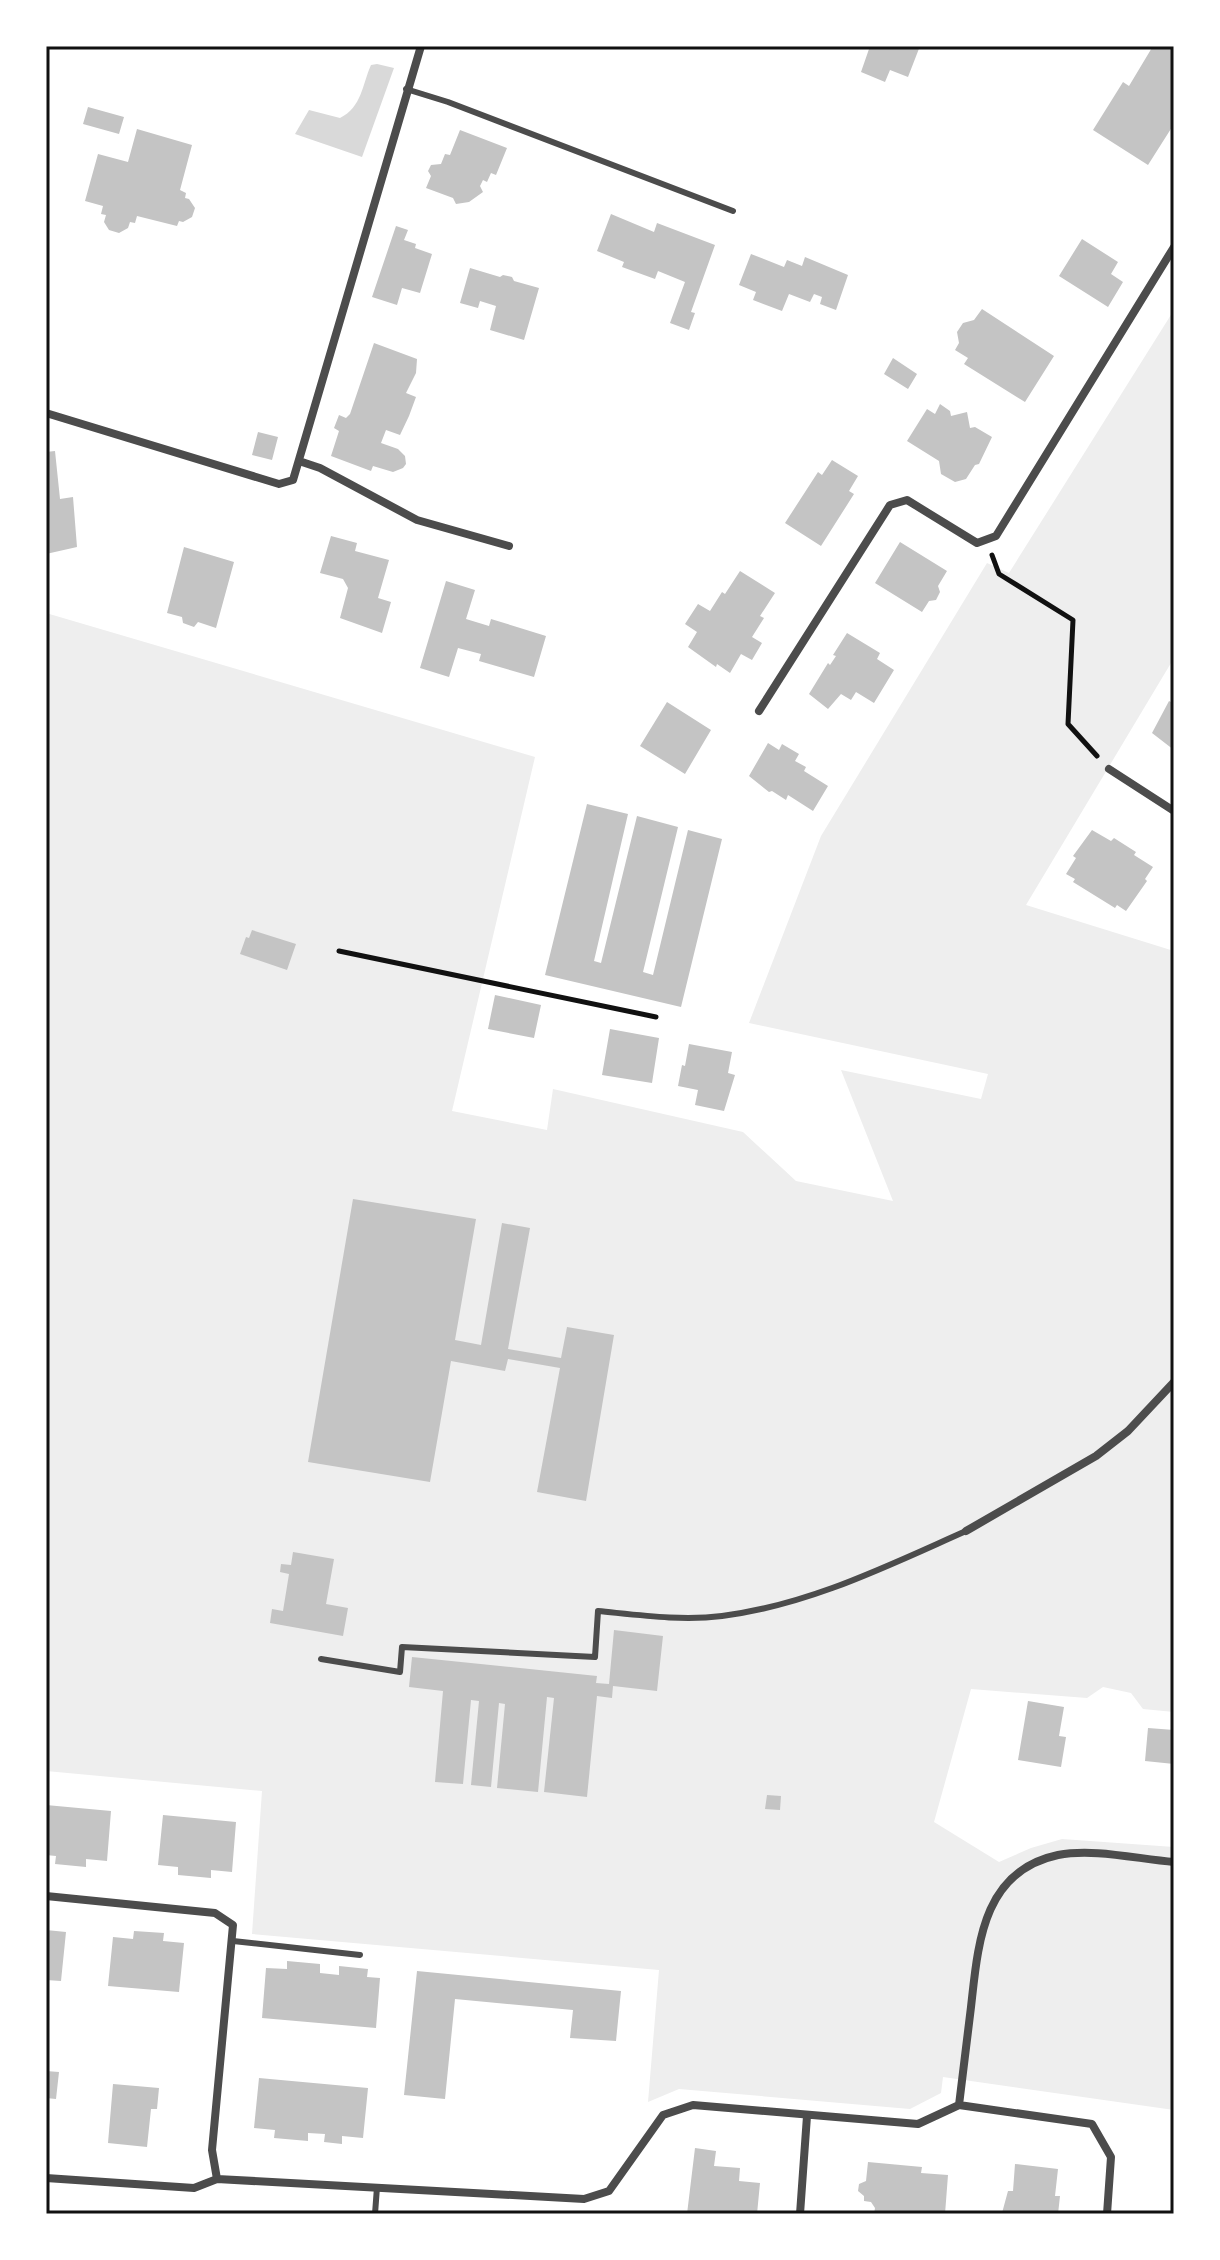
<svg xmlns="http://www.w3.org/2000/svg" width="1220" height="2260" font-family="'Playfair Display',serif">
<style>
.green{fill:#eee}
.water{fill:#d9d9d9}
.building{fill:#c4c4c4}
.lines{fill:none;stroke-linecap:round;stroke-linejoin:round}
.path{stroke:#111;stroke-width:5}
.service{stroke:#4c4c4c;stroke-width:6}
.minor{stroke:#4c4c4c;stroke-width:8}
.neatline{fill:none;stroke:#111;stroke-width:3}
</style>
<rect width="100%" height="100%" fill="#fff"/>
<!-- green -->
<path class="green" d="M1174 310V658L1026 905 1174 951V1712L1143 1709 1131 1693 1103 1687 1087 1698 971 1689 934 1822 999 1862 1031 1848 1062 1839 1174 1847V2110L943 2077 941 2093 910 2109 679 2089 648 2102 659 1970 252 1934 262 1791 46 1771V613L535 757 452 1111 547 1130 553 1089 743 1132 796 1181 893 1201 841 1070 981 1099 988 1074 749 1023 821 836 987 563 1009 573Z"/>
<!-- water -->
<path class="water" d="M377 64 394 68 362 157 295 134 309 110 340 118C362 107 362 85 371 65Z"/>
<!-- building -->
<path class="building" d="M861 46H920L908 77 890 70 885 82 861 72 869 49Z
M1153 46H1174V124L1148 165 1093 130 1123 82 1129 86Z
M88 107 124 117 119 134 83 124Z
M137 129 192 145 180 190 186 193 185 198 189 199 195 208 192 217 183 222 179 221 177 226 137 216 135 223 130 222 128 228 119 233 109 230 104 222 106 215 101 214 103 206 85 201 98 154 128 162Z
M460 130 507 148 496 175 491 173 487 182 483 180 480 186 483 192 469 202 456 204 453 198 426 188 431 176 428 171 431 165 441 164 445 154 450 155Z
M611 214 654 232 657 223 715 245 691 312 695 313 689 330 670 323 685 282 658 271 655 279 622 267 624 262 597 251Z
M396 226 408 230 404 240 416 244 415 248 432 254 420 293 402 288 397 305 372 297Z
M1082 239 1118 262 1111 274 1123 282 1108 307 1059 276Z
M751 254 784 267 787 260 802 266 805 257 848 275 836 310 820 304 822 297 814 294 810 302 789 294 782 311 753 300 756 292 739 285Z
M470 268 500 277 503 275 512 277 514 281 539 288 524 340 490 330 496 306 480 301 478 308 460 303Z
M982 309 1054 356 1025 402 964 364 968 358 955 350 959 343 957 332 963 323 974 320Z
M374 343 417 359 416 373 406 393 416 397 409 416 400 435 386 430 381 443 398 449 405 456 406 464 403 468 393 472 373 466 371 471 331 456 339 431 334 428 339 415 346 418 350 414Z
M893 358 917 374 908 389 884 374Z
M940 404 950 411 951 416 967 412 970 428 975 427 992 437 979 464 975 465 966 479 955 482 941 474 939 461 907 441 927 409 935 414Z
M258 432 278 437 272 460 252 455Z
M55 451 60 499 73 497 77 547 46 554V452Z
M832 460 858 476 849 491 854 494 821 546 785 523 818 472 822 475Z
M331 536 357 543 355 551 389 560 378 598 391 602 382 633 340 618 348 588 343 579 320 573Z
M900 542 947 571 938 586 940 592 936 600 929 601 922 612 875 583Z
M184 547 234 562 216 628 198 622 194 627 183 623 182 617 167 613Z
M740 571 775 593 760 616 764 618 752 637 762 643 752 660 741 654 730 673 717 664 716 667 688 647 697 632 685 624 698 604 710 611 722 592 725 594Z
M446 581 475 590 466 619 489 626 491 619 546 636 534 677 479 661 481 654 458 648 449 677 420 668Z
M847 633 880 653 877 659 894 670 874 703 856 692 851 700 841 694 828 709 809 694 828 663 830 665 836 656 833 655Z
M1174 697V750L1152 733 1169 701 1171 702Z
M667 702 711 730 685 774 640 746Z
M768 743 779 750 782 744 799 754 795 761 806 767 804 771 828 786 813 811 788 795 786 800 772 791 769 792 749 776Z
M587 804 628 814 594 961 601 963 637 816 678 827 643 972 653 975 688 830 722 839 681 1007 545 975Z
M1092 830 1111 841 1114 838 1136 852 1134 855 1153 867 1145 879 1147 881 1126 911 1117 905 1115 908 1073 882 1075 879 1066 874 1076 858 1073 856Z
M252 930 296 944 287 970 240 954 246 937 249 938Z
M495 995 541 1005 534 1038 488 1029Z
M610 1029 659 1038 652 1083 602 1075Z
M689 1044 732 1052 728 1073 735 1075 724 1111 695 1105 698 1090 678 1086 682 1065 685 1066Z
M353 1199 476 1219 455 1340 481 1345 502 1223 530 1228 508 1349 561 1358 567 1327 614 1335 586 1501 537 1492 560 1368 508 1359 505 1371 451 1361 430 1482 308 1462Z
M293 1552 334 1559 326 1604 348 1608 343 1636 270 1623 272 1609 283 1611 289 1574 280 1572 281 1564 291 1565Z
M614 1630 663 1636 657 1691 613 1686 612 1698 597 1696 587 1797 544 1792 554 1698 547 1697 538 1792 497 1788 505 1704 499 1703 491 1787 471 1785 479 1701 471 1700 463 1784 435 1782 443 1691 409 1687 412 1657 597 1676 596 1683 609 1684Z
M1028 1701 1064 1707 1059 1736 1066 1737 1061 1767 1018 1760Z
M1148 1728 1174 1730V1764L1145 1761Z
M767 1795 781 1796 780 1810 765 1809Z
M46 1805 111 1811 107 1861 86 1859V1867L55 1864 56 1856 46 1855Z
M163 1815 236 1822 232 1872 211 1870V1878L178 1875V1867L158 1865Z
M46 1930 66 1932 61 1981 46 1980Z
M134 1931 164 1933 163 1941 184 1943 179 1992 108 1986 113 1937 133 1939Z
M287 1961 320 1964V1973L339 1975V1966L368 1969 367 1977 380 1978 376 2028 262 2018 266 1968 287 1969Z
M417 1971 621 1991 616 2041 570 2038 573 2010 455 1999 445 2099 404 2095Z
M46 2071 59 2072 56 2099 46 2098Z
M259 2078 368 2088 363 2138 342 2136V2144L324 2142 325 2134 308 2133V2141L274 2138 275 2130 254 2128Z
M113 2084 159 2088 157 2109H151L147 2147 108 2143Z
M695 2148 716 2151 714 2166 740 2168 739 2181 760 2183 757 2214H687Z
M868 2162 922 2167 921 2173 948 2175 945 2214H874L875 2208 871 2202 864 2201V2196L858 2191 859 2184 866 2181Z
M1015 2164 1058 2169 1055 2196H1060L1058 2214 1002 2213 1008 2191H1013Z"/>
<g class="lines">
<!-- path -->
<path class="path" d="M992 555 999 574 1073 620 1068 724 1097 756
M339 951 656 1017"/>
<!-- service -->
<path class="service" d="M406 89 448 102 733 211
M321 1659 400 1672 402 1647 595 1657 598 1611C639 1615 681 1621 722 1616 809 1605 887 1566 966 1531
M233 1941 360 1955
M375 2214 377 2187"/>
<!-- minor -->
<path class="minor" d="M46 413 279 484 293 480 421 46
M299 461 320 468 417 520 509 546
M759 711 890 505 907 500 977 543 996 536 1174 247
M1109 769 1174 811
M966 1531 1096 1456 1128 1431 1174 1382
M46 1896 215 1913 233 1925 212 2150 217 2179
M959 2105 1092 2124 1111 2157 1107 2214
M46 2178 194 2188 217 2179 584 2199 609 2191 663 2115 693 2105 918 2124 959 2105C963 2072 967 2040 971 2007 978 1945 982 1871 1058 1855 1094 1848 1137 1859 1174 1862
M800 2214 807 2116"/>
</g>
<!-- border -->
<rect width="1220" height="2260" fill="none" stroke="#ffffff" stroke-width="96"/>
<rect x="48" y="48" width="1124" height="2164" class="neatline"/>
</svg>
